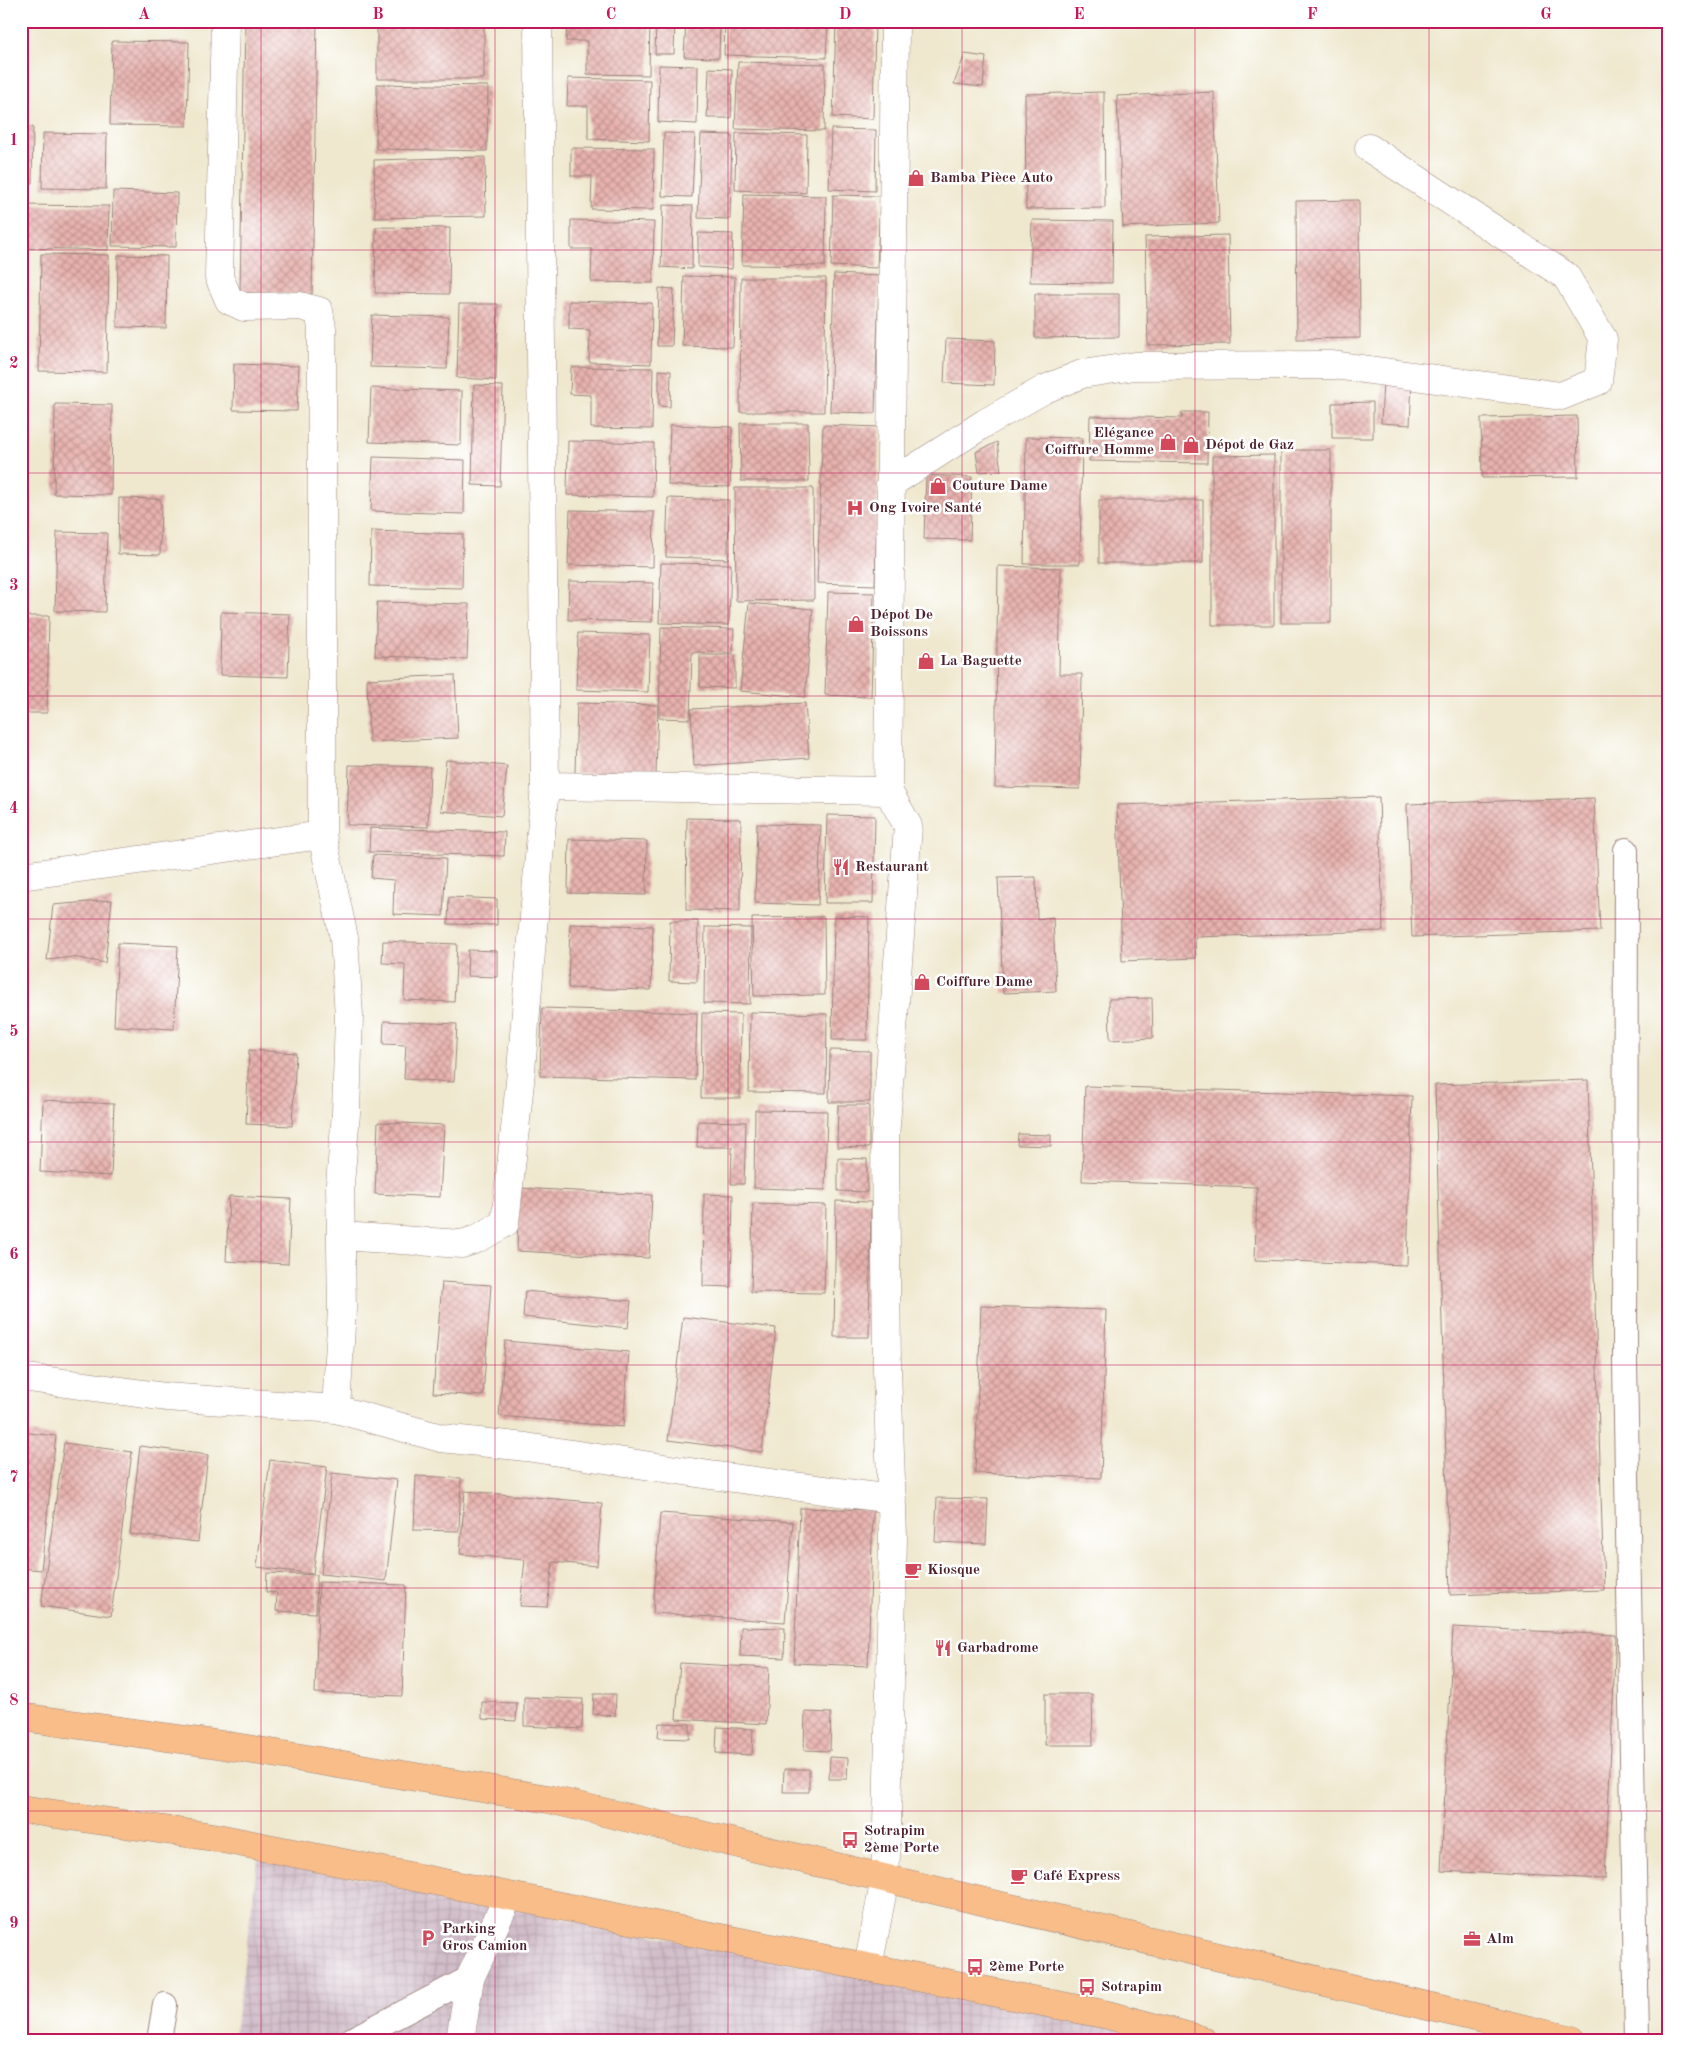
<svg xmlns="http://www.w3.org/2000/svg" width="1690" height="2061" font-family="'Old Standard TT',serif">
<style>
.industrial{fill:url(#industrial-grid)}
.building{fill:url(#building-cross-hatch)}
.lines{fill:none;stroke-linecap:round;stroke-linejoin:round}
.lane-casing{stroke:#9c847d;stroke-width:26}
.street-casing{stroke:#9c847d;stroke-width:29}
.primary-casing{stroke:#9c847d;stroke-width:29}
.path{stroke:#9c847d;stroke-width:3;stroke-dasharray:4 4;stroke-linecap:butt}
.lane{stroke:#fff;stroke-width:24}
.street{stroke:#fff;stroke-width:28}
.primary{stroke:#f8bd89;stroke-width:28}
.grid{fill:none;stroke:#c2185b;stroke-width:1;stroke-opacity:0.55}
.labels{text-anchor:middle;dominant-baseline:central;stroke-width:5;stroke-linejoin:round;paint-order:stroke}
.poi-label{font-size:15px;font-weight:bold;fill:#4a1f2b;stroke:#fff;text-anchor:start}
.neatline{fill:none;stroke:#c2185b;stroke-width:2}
.grid-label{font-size:16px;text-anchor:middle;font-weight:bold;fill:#c2185b}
</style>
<defs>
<pattern id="industrial-grid" width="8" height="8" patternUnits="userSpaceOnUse" patternTransform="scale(1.25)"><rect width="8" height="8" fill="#d1bdc9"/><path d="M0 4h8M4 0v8" fill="none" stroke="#b5a2ad"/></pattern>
<pattern id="building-cross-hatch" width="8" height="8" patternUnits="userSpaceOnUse" patternTransform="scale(1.25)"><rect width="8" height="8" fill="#e8b3af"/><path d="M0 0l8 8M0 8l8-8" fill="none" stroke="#be918f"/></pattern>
</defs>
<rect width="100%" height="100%" fill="#fff"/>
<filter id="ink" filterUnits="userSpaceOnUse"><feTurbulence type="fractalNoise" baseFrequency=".02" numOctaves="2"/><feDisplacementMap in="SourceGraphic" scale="10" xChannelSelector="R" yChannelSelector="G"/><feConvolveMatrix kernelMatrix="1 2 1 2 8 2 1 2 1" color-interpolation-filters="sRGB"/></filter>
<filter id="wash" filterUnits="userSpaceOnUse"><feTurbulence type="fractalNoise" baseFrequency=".0096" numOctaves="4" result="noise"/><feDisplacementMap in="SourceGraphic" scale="20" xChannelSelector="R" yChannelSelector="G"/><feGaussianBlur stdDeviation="1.12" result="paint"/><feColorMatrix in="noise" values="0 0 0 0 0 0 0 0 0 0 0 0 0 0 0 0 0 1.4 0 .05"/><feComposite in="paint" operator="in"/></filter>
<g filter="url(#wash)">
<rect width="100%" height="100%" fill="#efe8cf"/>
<!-- industrial -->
<path class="industrial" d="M258 1858 1187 2040H234Z"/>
<g id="blocks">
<!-- building -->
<path class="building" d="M245 21H317L312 294 240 293Z
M377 21H484V79H377Z
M567 21H650L649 75 587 74V41H566Z
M656 21H675L674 54H655Z
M686 21H720L719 58 684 57Z
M725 21H828L826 58 724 55Z
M836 21H875L873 119 833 117Z
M112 41 189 42 187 126 110 125Z
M965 54 986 57 983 87 954 84Z
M738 62 825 64 824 131 735 129Z
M659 65 698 66 697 124 658 122Z
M709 68 732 69 731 118H707Z
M568 78 650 80 649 141 588 139V106H567Z
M377 84 488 86 487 151 376 149Z
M1104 92 1105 208 1026 209 1025 94Z
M1214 92 1219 223 1123 227 1117 96Z
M21 127H33L32 183H21Z
M831 129 876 130 875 191 829 189Z
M43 133 107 134 106 189 42 188Z
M664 133 695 134 692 197 662 196Z
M736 133 807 135 806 193 735 190Z
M701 134 732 135 730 219 698 218Z
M571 148 654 149 653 210 591 209 592 176H571Z
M485 157 486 216 375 218 374 160Z
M113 191 177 193 176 247 112 246Z
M744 194 826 196 825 266 742 265Z
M833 195 880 196 877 268 831 266Z
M1359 200 1360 338 1297 339 1296 201Z
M21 205 109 206 108 250 21 248Z
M663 205 693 206 692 269 661 267Z
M571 220 654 222 653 283 591 282 592 249H571Z
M1032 220 1113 221 1112 283 1030 282Z
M376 227 450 228 449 294 375 293Z
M698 233 733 234 732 269 698 267Z
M1228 235 1230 344 1148 345 1145 237Z
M41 254 109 255 107 372 39 371Z
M118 255 167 256 166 328 117 327Z
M834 274 879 276 875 413 830 412Z
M684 276 735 277 733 347 682 346Z
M741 278H826L824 412H740Z
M659 288 674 289 672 346H657Z
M1035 294H1119V337L1035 338Z
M569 301 652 303 651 364 589 362 590 330 569 329Z
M459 304H498L496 380 457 378Z
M372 315 449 317 447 369 370 367Z
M946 339 995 341 994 385 944 383Z
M234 364 299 366 297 411 233 410Z
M571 367 653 368 652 429 591 428V395L570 394Z
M659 370 671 371 670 407 659 406Z
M1383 380 1412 381 1410 425 1381 423Z
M474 385 503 386 500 486 472 485Z
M371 388 462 391 461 445 369 442Z
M1373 402V438H1332V403Z
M55 404 112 405 111 495 54 494Z
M1182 412H1208L1207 463 1089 461 1090 416 1182 418Z
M1577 416 1578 477 1482 478 1481 418Z
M740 423H808L809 481H741Z
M670 425 732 427 730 487 668 485Z
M823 425 879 427 875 585 817 583Z
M1026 437 1082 438 1080 564H1024Z
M568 441 654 443 653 497 567 495Z
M997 442 1001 471 979 472 976 452Z
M1281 450H1331V623H1281Z
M1274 455V625H1212V456Z
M373 457 465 460 464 514 371 511Z
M926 475 972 477 970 540 924 539Z
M735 488H813L814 600 736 601Z
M119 498 161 499 160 555 118 554Z
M668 498 729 500 728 559 666 557Z
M1099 500H1203V563H1099Z
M570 510 654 512 653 567 568 565Z
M371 531 463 534 462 588 370 586Z
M57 532 107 533 105 612 55 611Z
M661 563 731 564 729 625 659 623Z
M998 566 1061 568 1059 674H1082L1080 789 995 787Z
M569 581 653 583 652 622 568 620Z
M828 592 874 593 871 697 825 695Z
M377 602 469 604 467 659 375 656Z
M749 603 813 609 805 697 740 691Z
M221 612 290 614 288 677 220 675Z
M21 616H49L47 713H21Z
M661 627 734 629 733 653 692 652 690 719 659 718Z
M578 633 650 635 648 692 576 690Z
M700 655H735V688L700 687Z
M455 675 458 738 369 742 367 679Z
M577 703 658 705 656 775 575 773Z
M805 703 809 758 694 766 691 709Z
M446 760 507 766 502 816 441 811Z
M349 765 430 767 428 827 347 825Z
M1379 797 1383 931 1195 937 1196 958 1122 961 1117 805Z
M1594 798 1600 931 1412 937 1407 804Z
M827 815 875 816 873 903H825Z
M687 818 741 819 740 911 686 910Z
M757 824 821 825 818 905 755 903Z
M370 828 505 832 504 856 369 852Z
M569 839 647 841 646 895 568 893Z
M373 855 446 858 443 916 393 914 394 880 371 878Z
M1036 877 1037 919 1053 917 1056 991 1003 993 998 878Z
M449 897 497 899V925L448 924Z
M112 900 105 963 73 957 47 960 53 905Z
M834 916 869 917 867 1040H832Z
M824 917 825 995 754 996 752 918Z
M670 921H698L697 982 669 981Z
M570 924 653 926 651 990 568 988Z
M705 927 751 928 750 1004 704 1003Z
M383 941 457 944 454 1002 404 1000 405 964 382 963Z
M118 943 178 946 174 1029 114 1026Z
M468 950 497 951V977L467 976Z
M1152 998 1153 1038 1110 1040 1109 999Z
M542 1008 697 1013 695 1080 540 1076Z
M750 1012 827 1014 826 1093 749 1092Z
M702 1013 741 1014 740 1098H701Z
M384 1021 457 1024 454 1082 404 1079 406 1045 383 1044Z
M249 1050 296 1053 292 1126 246 1124Z
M830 1050 870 1051V1102H829Z
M1588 1080 1604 1590 1450 1595 1435 1085Z
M1085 1086 1412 1096 1407 1265 1255 1260 1257 1187 1082 1181Z
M43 1100 114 1104 111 1176 40 1172Z
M838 1105H869V1148L837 1147Z
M755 1110 827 1111 825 1190 754 1188Z
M698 1121 746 1122 744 1184H731L732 1147H697Z
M378 1122 444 1125 440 1197 375 1194Z
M1018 1134 1051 1135V1146L1017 1145Z
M838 1158 867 1159V1192L838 1191Z
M519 1188 652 1195 649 1258 517 1251Z
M704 1194 733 1195 731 1287 703 1286Z
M229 1196 291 1199 288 1264 226 1261Z
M836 1201 871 1202 869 1337H834Z
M753 1203 826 1205 824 1293 751 1292Z
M442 1282 491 1285 483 1396 433 1393Z
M525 1291 631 1301 628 1328 523 1317Z
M981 1306 1106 1310 1101 1478 975 1473Z
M683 1317 776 1328 762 1452 668 1440Z
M505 1341 629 1352 623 1427 499 1416Z
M21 1432 56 1436 41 1570 21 1568Z
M64 1443 132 1452 111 1616 41 1606Z
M140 1446 208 1455 198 1542 130 1534Z
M270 1460 327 1467 313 1574 257 1567Z
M332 1473 397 1480 386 1581 321 1574Z
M416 1476 461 1478 459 1531 414 1530Z
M465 1491 602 1503 597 1566 553 1562 547 1607 520 1606 525 1560 460 1554Z
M937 1498 988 1499 986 1544 935 1542Z
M800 1508 873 1510 868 1666 794 1663Z
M660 1513 793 1522 785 1622 653 1613Z
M267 1573 317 1575 316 1613 276 1611 277 1593 266 1592Z
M319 1582 406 1585 402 1696 315 1693Z
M741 1627 785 1628 784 1658 740 1656Z
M1453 1627 1616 1635 1605 1879 1441 1871Z
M680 1663 769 1668 766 1724 676 1719Z
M594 1694H616L615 1716 593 1714Z
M1045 1694H1092L1093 1745H1045Z
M524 1697 583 1699 582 1729 524 1726Z
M482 1702 517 1703 516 1721 482 1719Z
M805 1712 831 1713 830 1751 804 1750Z
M659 1723 690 1724V1739L658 1738Z
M717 1727 753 1729 752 1755 716 1753Z
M830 1757 848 1758 847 1779H829Z
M784 1769H809V1792H783Z"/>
</g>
</g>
<g filter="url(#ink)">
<use href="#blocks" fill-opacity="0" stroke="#9c847d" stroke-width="1"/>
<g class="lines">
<!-- lane casing -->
<g class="lane-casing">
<path id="lane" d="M1626 850 1625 1362 1637 2040
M159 2040 165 2005
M351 2040 470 1978"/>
</g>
<!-- street casing -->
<g class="street-casing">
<path id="street" d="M225 21 219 277 229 300 244 307 300 306 319 311 322 328V835L344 938 349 1016 346 1113 340 1184 342 1309 336 1409
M890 484 985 423 1045 389 1082 374 1135 366 1333 365 1561 396 1598 381 1603 339 1566 276 1369 148
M545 786 888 791
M21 876 322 835
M341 1236 462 1244 477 1239 505 1223 520 1082 545 786 538 21
M21 1377 166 1397 336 1409 441 1438 526 1447 710 1475 892 1499
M868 1967 885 1879 887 1827 893 1536 887 1371 885 1139 908 826 888 791 895 21
M460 2040 470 1978 508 1897"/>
</g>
<!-- primary casing -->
<g class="primary-casing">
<path id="primary" d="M21 1717 223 1745 548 1799 1572 2040
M21 1809 213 1837 1108 2015 1202 2040"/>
</g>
<!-- path -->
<path class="path" d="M1448 21V27"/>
<!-- lane -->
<use href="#lane" class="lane"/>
<!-- street -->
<use href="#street" class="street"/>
<!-- primary -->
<use href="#primary" class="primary"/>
</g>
</g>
<!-- grid -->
<path class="grid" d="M261 21V2040M495 21V2040M728 21V2040M962 21V2040M1195 21V2040M1429 21V2040M21 250H1669M21 473H1669M21 696H1669M21 919H1669M21 1142H1669M21 1365H1669M21 1588H1669M21 1811H1669"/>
<!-- icons -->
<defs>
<g id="shop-bare" transform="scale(1.35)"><path d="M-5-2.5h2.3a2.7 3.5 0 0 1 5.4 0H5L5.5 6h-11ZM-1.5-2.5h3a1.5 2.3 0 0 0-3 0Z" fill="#d1495b" stroke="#fff" stroke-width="2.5" paint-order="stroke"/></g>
<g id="hospital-bare" transform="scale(1.35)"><path d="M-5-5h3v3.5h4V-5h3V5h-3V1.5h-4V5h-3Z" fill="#d1495b" stroke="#fff" stroke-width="2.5" paint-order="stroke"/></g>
<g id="restaurant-bare" transform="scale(1.35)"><path d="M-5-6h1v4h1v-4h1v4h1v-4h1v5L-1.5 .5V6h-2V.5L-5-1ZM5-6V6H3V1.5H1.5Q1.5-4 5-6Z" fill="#d1495b" stroke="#fff" stroke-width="2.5" paint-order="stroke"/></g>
<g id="cafe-bare" transform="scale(1.35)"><path d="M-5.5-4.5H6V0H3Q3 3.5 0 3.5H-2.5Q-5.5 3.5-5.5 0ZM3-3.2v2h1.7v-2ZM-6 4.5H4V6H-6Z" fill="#d1495b" stroke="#fff" stroke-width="2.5" paint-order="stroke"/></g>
<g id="bus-bare" transform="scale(1.35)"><path d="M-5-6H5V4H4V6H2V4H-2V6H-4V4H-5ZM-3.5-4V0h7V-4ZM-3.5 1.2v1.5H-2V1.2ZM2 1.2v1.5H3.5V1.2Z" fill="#d1495b" stroke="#fff" stroke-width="2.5" paint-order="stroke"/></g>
<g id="parking-bare" transform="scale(1.35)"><path d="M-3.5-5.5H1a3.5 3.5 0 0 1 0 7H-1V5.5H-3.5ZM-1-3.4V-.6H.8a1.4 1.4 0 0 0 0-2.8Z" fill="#d1495b" stroke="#fff" stroke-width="2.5" paint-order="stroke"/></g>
<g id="office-bare" transform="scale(1.35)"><path d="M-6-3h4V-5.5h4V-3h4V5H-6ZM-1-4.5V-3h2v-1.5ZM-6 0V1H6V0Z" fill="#d1495b" stroke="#fff" stroke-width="2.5" paint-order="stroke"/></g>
</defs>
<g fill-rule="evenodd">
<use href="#shop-bare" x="916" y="178"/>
<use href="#shop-bare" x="1168" y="442"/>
<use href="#shop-bare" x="1191" y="445"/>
<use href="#shop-bare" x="938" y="486"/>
<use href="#hospital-bare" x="855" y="508"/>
<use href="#shop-bare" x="856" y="624"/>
<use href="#shop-bare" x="926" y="661"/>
<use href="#restaurant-bare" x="841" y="867"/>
<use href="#shop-bare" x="922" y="982"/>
<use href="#cafe-bare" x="913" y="1570"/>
<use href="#restaurant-bare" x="943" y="1648"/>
<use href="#bus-bare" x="850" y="1840"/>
<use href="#cafe-bare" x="1019" y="1876"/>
<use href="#parking-bare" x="428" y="1938"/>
<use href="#office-bare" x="1472" y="1939"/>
<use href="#bus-bare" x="975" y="1967"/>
<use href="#bus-bare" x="1087" y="1987"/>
</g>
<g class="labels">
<!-- poi labels -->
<g class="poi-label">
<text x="930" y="178">Bamba Pièce Auto</text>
<text x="1154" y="433" text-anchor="end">Elégance<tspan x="1154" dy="17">Coiffure Homme</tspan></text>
<text x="1205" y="445">Dépot de Gaz</text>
<text x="952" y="486">Couture Dame</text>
<text x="869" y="508">Ong Ivoire Santé</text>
<text x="870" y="615">Dépot De<tspan x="870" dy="17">Boissons</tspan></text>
<text x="940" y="661">La Baguette</text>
<text x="855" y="867">Restaurant</text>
<text x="936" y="982">Coiffure Dame</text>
<text x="927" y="1570">Kiosque</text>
<text x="957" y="1648">Garbadrome</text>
<text x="864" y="1831">Sotrapim<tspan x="864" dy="17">2ème Porte</tspan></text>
<text x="1033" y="1876">Café Express</text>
<text x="442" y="1929">Parking<tspan x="442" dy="17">Gros Camion</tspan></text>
<text x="1486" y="1939">Alm</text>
<text x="989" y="1967">2ème Porte</text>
<text x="1101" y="1987">Sotrapim</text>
</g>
</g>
<!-- margin -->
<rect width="1690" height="2061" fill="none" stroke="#fff" stroke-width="55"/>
<rect x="28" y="28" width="1634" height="2006" class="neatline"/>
<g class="grid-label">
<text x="144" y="19">A</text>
<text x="378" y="19">B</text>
<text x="611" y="19">C</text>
<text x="845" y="19">D</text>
<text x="1079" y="19">E</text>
<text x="1312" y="19">F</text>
<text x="1546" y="19">G</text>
<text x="14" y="145">1</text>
<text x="14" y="368">2</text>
<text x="14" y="590">3</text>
<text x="14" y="813">4</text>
<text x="14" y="1036">5</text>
<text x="14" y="1259">6</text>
<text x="14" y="1482">7</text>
<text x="14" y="1705">8</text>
<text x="14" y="1928">9</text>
</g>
</svg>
